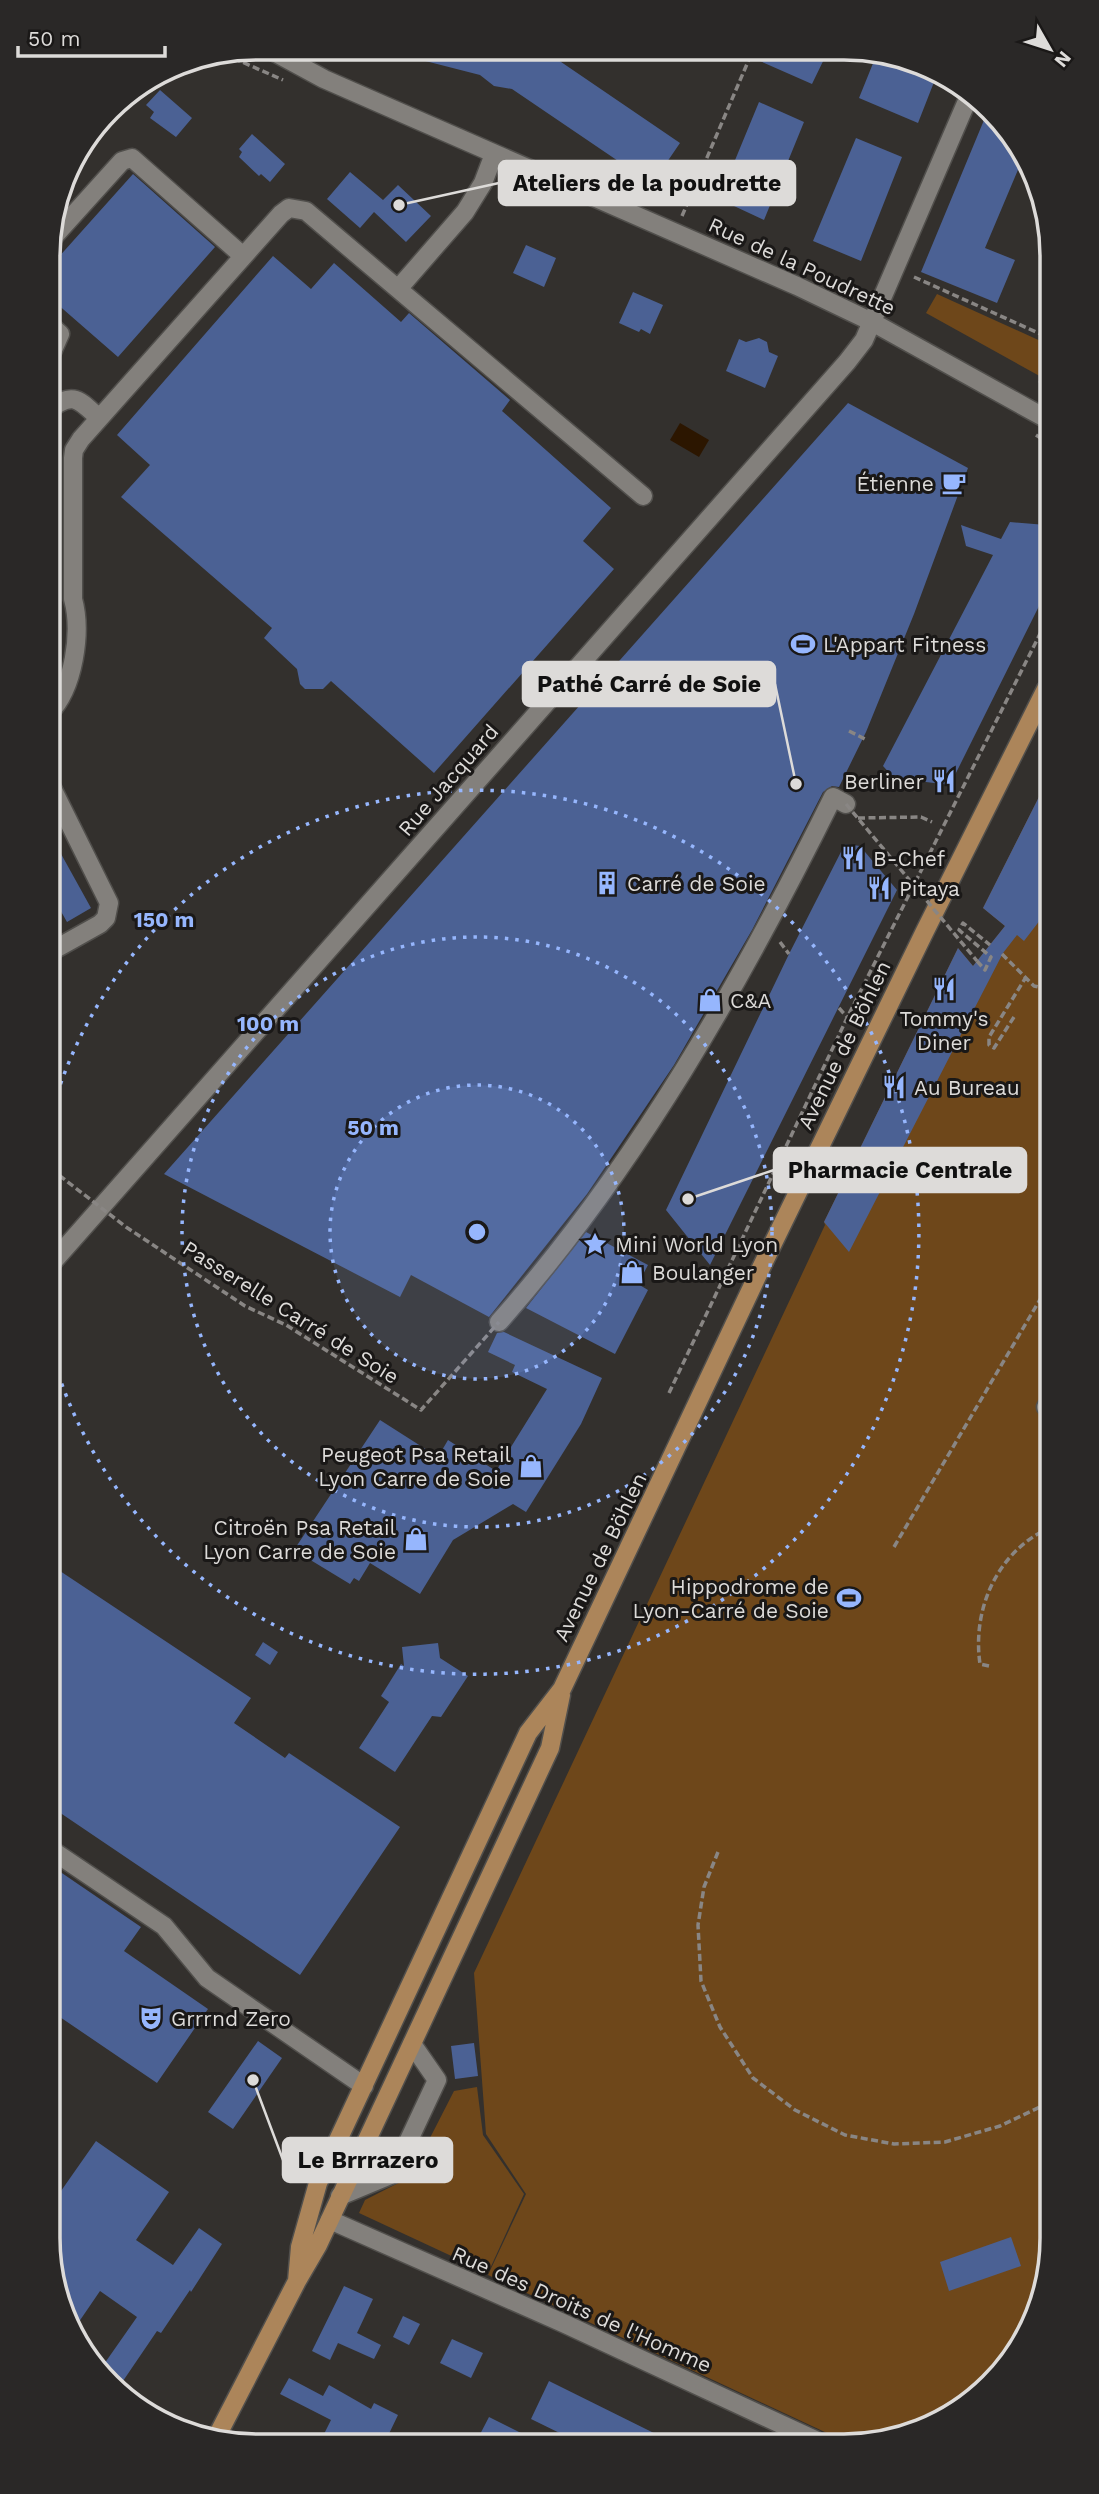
<svg xmlns="http://www.w3.org/2000/svg" width="1099" height="2494" font-family="'Work Sans',sans-serif">
<style>
.green{fill:#6e471a}
.water{fill:#2c1600}
.building{fill:#4b6194}
.lines{fill:none;stroke-linecap:round;stroke-linejoin:round}
.minor-casing{stroke:#514f4c;stroke-width:21}
.major-casing{stroke:#514f4c;stroke-width:21}
.path{stroke:#898684;stroke-width:3.5;stroke-dasharray:7 3.5;stroke-linecap:butt}
.minor{stroke:#83807c;stroke-width:18}
.major{stroke:#ac855a;stroke-width:18}
.path-bridge{stroke:#898684;stroke-width:3.5;stroke-dasharray:7 3.5;stroke-linecap:butt}
.ring{fill:none;stroke:#96b6fd;stroke-width:3.5;stroke-dasharray:3.5 7}
.labels{text-anchor:middle;dominant-baseline:central;stroke-width:6;stroke-linejoin:round;paint-order:stroke}
.street-label{font-size:21px;fill:#dddbd9;stroke:#1a1817}
.poi-label{font-size:21px;fill:#dddbd9;stroke:#1a1817;text-anchor:start}
.rim{fill:none;stroke:#dddbd9;stroke-width:3.5}
.centre{fill:#96b6fd;stroke:#1a1817;stroke-width:3.5}
.ring-label{font-size:21px;text-anchor:middle;font-weight:bold;fill:#96b6fd;stroke:#1a1817;stroke-width:6;stroke-linejoin:round;paint-order:stroke}
.leader{fill:none;stroke:#dddbd9;stroke-width:2.5}
.callout-dot{fill:#dddbd9;stroke:#1a1817;stroke-width:2.5}
.callout{fill:#dddbd9;stroke:#dddbd9;stroke-width:2.5}
.callout-label{font-size:23px;text-anchor:middle;font-weight:bold;fill:#111}
</style>
<rect width="100%" height="100%" fill="#33302d"/>
<!-- green -->
<path class="green" d="M937 294 1045 343V379L926 313Z
M1046 783 1051 2253 1036 2318 1008 2366 960 2411 898 2440H842L488 2275 526 2194 486 2134 474 1973 825 1225 824 1222 958 948 973 966 1005 926 983 908Z
M55 959 61 1002 50 1068V964Z
M477 2087 483 2135 524 2194 488 2273 359 2213 365 2200 410 2177 454 2091Z"/>
<!-- water -->
<path class="water" d="M680 423 709 440 699 457 670 440Z"/>
<!-- building -->
<path class="building" d="M399 48 542 49 680 143 652 184 512 89 494 86 480 75 398 54Z
M735 50H771L828 51 812 84Z
M878 51H884L936 77 918 123 859 98Z
M160 90 192 118 176 137 150 118 154 112 146 105Z
M759 102 804 122 764 220 719 199Z
M989 108 1025 153 985 248 1015 260 997 303 921 272Z
M252 134 285 164 270 182 261 174 259 176 239 157 242 152 239 149Z
M856 138 902 157 861 261 813 241Z
M350 172 383 200 398 185 431 216 406 242 374 212 360 228 327 199Z
M133 174 215 247 118 357 48 296V269Z
M526 245 556 258 544 287 513 273Z
M273 256 311 289 334 263 401 322 409 313 510 400 502 411 611 508 583 541 614 569 434 773 331 681 323 689H305L300 684 297 669 264 638 272 628 121 497 150 465 117 435Z
M633 292 663 305 650 334 641 329 639 332 619 323Z
M759 338 767 342 769 352 778 356 765 388 726 371 739 339 746 342Z
M848 403 968 468 914 614 866 732 839 787 832 786 823 792 752 930 674 1065 587 1194 489 1317 411 1275 400 1297 164 1174Z
M1010 522 1046 525V592L950 785 894 778 883 766 993 555 966 546 961 525 1001 539Z
M1046 783 1047 911 1024 941 1017 935 1003 953 849 1252 824 1222 958 948 973 966 1005 926 983 908Z
M50 834 91 908 67 922 50 892Z
M845 844 860 846 897 890 710 1265 666 1210 789 954Z
M586 1232 648 1265 638 1284 648 1290 615 1354 526 1308Z
M504 1332 602 1378 581 1424 526 1512 513 1504 453 1540 420 1594 370 1563 359 1581 354 1578 350 1584 294 1550 380 1420 438 1457 448 1440 496 1471 547 1389 512 1372 515 1365 488 1352 497 1333Z
M60 1571 251 1698 234 1723 285 1758 289 1753 400 1827 300 1975 53 1808 52 1584Z
M263 1642 278 1652 270 1665 255 1655Z
M438 1643 440 1658 468 1676 441 1717 432 1716 395 1772 359 1748 389 1702 381 1696 401 1664 404 1666 402 1647Z
M53 1867 141 1927 124 1951 208 2009 157 2083 54 2013Z
M258 2041 282 2058 233 2129 208 2112Z
M474 2043 478 2076 455 2079 451 2046Z
M96 2141 169 2192 136 2240 173 2265 199 2228 222 2244 191 2292 190 2290 161 2333 157 2331 123 2381 102 2367 137 2317 100 2291 72 2332 54 2293V2201Z
M1011 2237 1021 2266 949 2291 940 2262Z
M344 2286 373 2299 357 2333 381 2345 374 2359 338 2343 330 2360 312 2351Z
M403 2316 420 2324 409 2345 393 2337Z
M452 2339 483 2353 471 2378 440 2363Z
M289 2378 323 2396 329 2385 371 2409 374 2403 398 2415 385 2442H360L349 2437 347 2442H320L331 2420 280 2394Z
M549 2381 670 2441H576L531 2419Z
M489 2417 537 2441 476 2442Z"/>
<g class="lines">
<!-- minor casing -->
<g class="minor-casing">
<path id="minor" d="M265 47 324 79 797 286 872 322 1045 418
M48 243 122 161 132 158 243 256
M398 289 643 496
M48 323 60 334 48 361
M48 410C74 391 78 399 99 418
M49 713C74 688 82 632 73 599V458L74 450 81 439 281 214 289 208 306 211 398 289 465 212 483 183 494 154
M50 784 109 903 106 918 100 924 50 952
M51 1264 847 362 864 340 970 94
M499 1322C636 1168 742 981 833 797L846 804
M1046 1407 1049 1408
M53 1851 164 1926 207 1978 364 2086
M340 2196 393 2174 437 2080 412 2044
M330 2220 563 2323 815 2440"/>
</g>
<!-- major casing -->
<g class="major-casing">
<path id="major" d="M297 2281 300 2247 318 2183 528 1733 562 1689 761 1268 925 931 1046 689
M214 2442 297 2281 318 2245 550 1748 561 1695"/>
</g>
<!-- path -->
<path class="path" d="M224 54 283 80
M682 216 753 50
M914 277 1045 336
M1040 383 1045 371
M1036 435 1045 441
M849 731 865 739
M858 818 921 817 932 822
M780 942 789 954
M1002 954 1034 986 1043 988 1047 995
M977 961 985 970 991 957 959 930 963 923 990 945
M839 1008 847 1017
M1014 1017 994 1048 989 1045V1037L1026 977
M669 1393 847 1018 1046 622
M894 1547 1048 1286
M989 1666 980 1664C972 1609 997 1552 1049 1528
M718 1852 704 1887 698 1925 701 1981 720 2027 753 2078 795 2110 845 2135 894 2144 945 2142 1000 2126 1040 2107 1051 2097"/>
<!-- minor -->
<use href="#minor" class="minor"/>
<!-- major -->
<use href="#major" class="major"/>
<!-- path-bridge -->
<path class="path-bridge" d="M846 804 977 961
M51 1169 126 1227 245 1306 286 1325 421 1410 499 1322"/>
</g>
<!-- distance rings -->
<circle cx="477" cy="1232" r="147" fill="#96b6fd" fill-opacity=".12"/>
<g class="ring">
<circle cx="477" cy="1232" r="147"/>
<circle cx="477" cy="1232" r="295"/>
<path d="M51 1114A442 442 0 1 1 52 1354"/>
</g>
<!-- icons -->
<defs>
<g id="cafe-bare" transform="scale(1.89)"><path d="M-5.5-4.5H6V0H3Q3 3.5 0 3.5H-2.5Q-5.5 3.5-5.5 0ZM3-3.2v2h1.7v-2ZM-6 4.5H4V6H-6Z" fill="#96b6fd" stroke="#1a1817" stroke-width="2.5" paint-order="stroke"/></g>
<g id="stadium-bare" transform="scale(1.89)"><path d="M0-5a6.5 5 0 1 0 0 10a6.5 5 0 1 0 0-10ZM-3.5-1.8h7v3.6h-7Z" fill="#96b6fd" stroke="#1a1817" stroke-width="2.5" paint-order="stroke"/></g>
<g id="restaurant-bare" transform="scale(1.89)"><path d="M-5-6h1v4h1v-4h1v4h1v-4h1v5L-1.5 .5V6h-2V.5L-5-1ZM5-6V6H3V1.5H1.5Q1.5-4 5-6Z" fill="#96b6fd" stroke="#1a1817" stroke-width="2.5" paint-order="stroke"/></g>
<g id="building-bare" transform="scale(1.89)"><path d="M-4-6H4V6H1V3H-1V6H-4ZM-2.5-4.3h1.7v1.8h-1.7ZM.8-4.3h1.7v1.8H.8ZM-2.5-1h1.7V.8h-1.7ZM.8-1h1.7V.8H.8Z" fill="#96b6fd" stroke="#1a1817" stroke-width="2.5" paint-order="stroke"/></g>
<g id="shop-bare" transform="scale(1.89)"><path d="M-5-2.5h2.3a2.7 3.5 0 0 1 5.4 0H5L5.5 6h-11ZM-1.5-2.5h3a1.5 2.3 0 0 0-3 0Z" fill="#96b6fd" stroke="#1a1817" stroke-width="2.5" paint-order="stroke"/></g>
<g id="sight-bare" transform="scale(1.89)"><path d="M0-6L1.8-2.2L6-1.7L2.9 1.2L3.7 5.4L0 3.3L-3.7 5.4L-2.9 1.2L-6-1.7L-1.8-2.2Z" fill="#96b6fd" stroke="#1a1817" stroke-width="2.5" paint-order="stroke"/></g>
<g id="theatre-bare" transform="scale(1.89)"><path d="M-5-5.5Q0-4 5-5.5V0Q5 5 0 6Q-5 5-5 0ZM-3.3-2.5H-1v1.5H-3.3ZM1-2.5H3.3v1.5H1ZM-2.8 1Q0 5.5 2.8 1Z" fill="#96b6fd" stroke="#1a1817" stroke-width="2.5" paint-order="stroke"/></g>
</defs>
<g fill-rule="evenodd">
<use href="#cafe-bare" x="954" y="483"/>
<use href="#stadium-bare" x="803" y="644"/>
<use href="#restaurant-bare" x="944" y="781"/>
<use href="#restaurant-bare" x="853" y="858"/>
<use href="#building-bare" x="607" y="883"/>
<use href="#restaurant-bare" x="879" y="888"/>
<use href="#restaurant-bare" x="944" y="989"/>
<use href="#shop-bare" x="710" y="1000"/>
<use href="#restaurant-bare" x="894" y="1087"/>
<use href="#sight-bare" x="595" y="1244"/>
<use href="#shop-bare" x="632" y="1272"/>
<use href="#shop-bare" x="531" y="1466"/>
<use href="#shop-bare" x="416" y="1539"/>
<use href="#stadium-bare" x="849" y="1598"/>
<use href="#theatre-bare" x="151" y="2018"/>
</g>
<g class="labels">
<!-- street labels -->
<g class="street-label">
<text transform="translate(802 266) rotate(25)">Rue de la Poudrette</text>
<text transform="translate(448 780) rotate(-49)">Rue Jacquard</text>
<text transform="translate(844 1045) rotate(-64)">Avenue de Böhlen</text>
<text transform="translate(291 1312) rotate(32)">Passerelle Carré de Soie</text>
<text transform="translate(600 1557) rotate(-64)">Avenue de Böhlen</text>
<text transform="translate(582 2309) rotate(24)">Rue des Droits de l'Homme</text>
</g>
<!-- poi labels -->
<g class="poi-label">
<text x="934" y="483" text-anchor="end">Étienne</text>
<text x="823" y="644">L'Appart Fitness</text>
<text x="924" y="781" text-anchor="end">Berliner</text>
<text x="873" y="858">B-Chef</text>
<text x="627" y="883">Carré de Soie</text>
<text x="899" y="888">Pitaya</text>
<text x="730" y="1000">C&amp;A</text>
<text x="944" y="1018" text-anchor="middle">Tommy's<tspan x="944" dy="24">Diner</tspan></text>
<text x="914" y="1087">Au Bureau</text>
<text x="615" y="1244">Mini World Lyon</text>
<text x="652" y="1272">Boulanger</text>
<text x="511" y="1454" text-anchor="end">Peugeot Psa Retail<tspan x="511" dy="24">Lyon Carre de Soie</tspan></text>
<text x="396" y="1527" text-anchor="end">Citroën Psa Retail<tspan x="396" dy="24">Lyon Carre de Soie</tspan></text>
<text x="829" y="1586" text-anchor="end">Hippodrome de<tspan x="829" dy="24">Lyon-Carré de Soie</tspan></text>
<text x="171" y="2018">Grrrnd Zero</text>
</g>
</g>
<!-- crop -->
<path d="M0 0H1099V2494H0ZM256 60H844A196 196 0 0 1 1040 256V2238A196 196 0 0 1 844 2434H256A196 196 0 0 1 60 2238V256A196 196 0 0 1 256 60Z" fill="#2a2827" fill-rule="evenodd"/>
<path class="rim" d="M256 60H844A196 196 0 0 1 1040 256V2238A196 196 0 0 1 844 2434H256A196 196 0 0 1 60 2238V256A196 196 0 0 1 256 60Z"/>
<circle cx="477" cy="1232" r="10" class="centre"/>
<g class="ring-label">
<text x="164" y="927">150 m</text>
<text x="268" y="1031">100 m</text>
<text x="373" y="1135">50 m</text>
</g>
<!-- callouts -->
<path class="leader" d="M399 205L499 183M796 784L775 684M688 1199L774 1170M253 2080L283 2160"/>
<g class="callout-dot">
<circle cx="399" cy="205" r="7"/>
<circle cx="796" cy="784" r="7"/>
<circle cx="688" cy="1199" r="7"/>
<circle cx="253" cy="2080" r="7"/>
</g>
<g class="callout">
<rect x="499" y="161" width="296" height="44" rx="7"/>
<rect x="523" y="662" width="252" height="44" rx="7"/>
<rect x="774" y="1148" width="252" height="44" rx="7"/>
<rect x="283" y="2138" width="169" height="44" rx="7"/>
</g>
<g class="callout-label">
<text x="647" y="191">Ateliers de la poudrette</text>
<text x="649" y="692">Pathé Carré de Soie</text>
<text x="900" y="1178">Pharmacie Centrale</text>
<text x="368" y="2168">Le Brrrazero</text>
</g>
<!-- north arrow -->
<g transform="translate(1050 49) rotate(129)" stroke="#1a1817" stroke-width="5" paint-order="stroke">
<path d="M0-5L12 26L0 18L-12 26Z" fill="#dddbd9"/>
<text y="-10" font-size="19" font-weight="bold" text-anchor="middle" fill="#dddbd9">N</text>
</g>
<!-- scale -->
<path d="M18 46v10h147v-10" fill="none" stroke="#dddbd9" stroke-width="3.5"/>
<text x="28" y="46" font-size="21" fill="#dddbd9" stroke="#1a1817" stroke-width="5" paint-order="stroke">50 m</text>
</svg>
